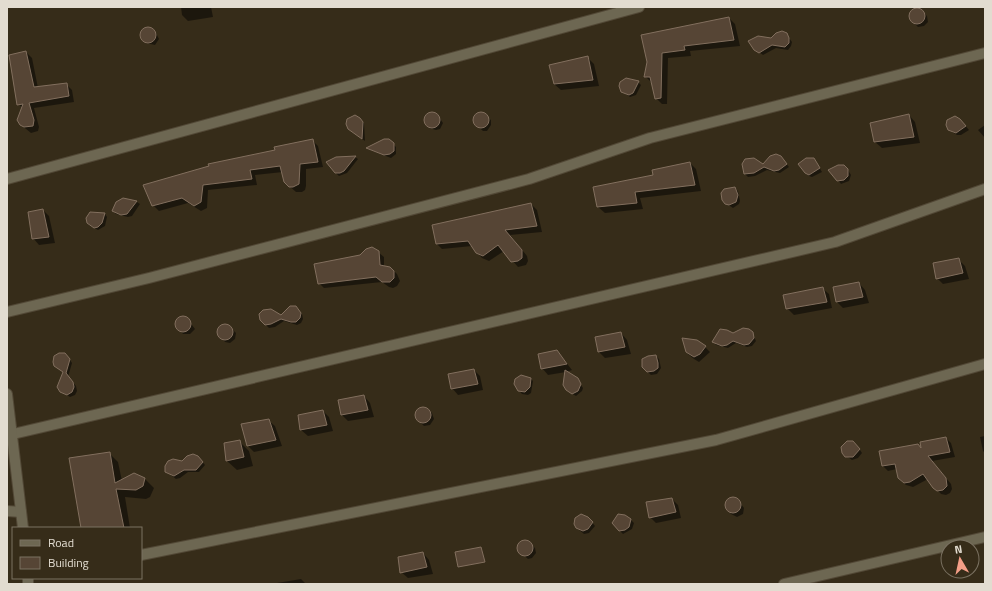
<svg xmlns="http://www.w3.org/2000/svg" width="992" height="591" font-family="'Titillium Web',sans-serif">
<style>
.shadow{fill:#0007}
.building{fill:#564535;stroke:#826f5e}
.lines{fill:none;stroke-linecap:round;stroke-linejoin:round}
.minor-casing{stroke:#524836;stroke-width:12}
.tertiary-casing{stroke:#524836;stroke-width:12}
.minor{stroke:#6d6752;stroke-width:10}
.tertiary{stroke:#6d6752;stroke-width:10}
</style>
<rect width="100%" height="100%" fill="#362c19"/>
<!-- shadow -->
<path class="shadow" d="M181 7H211L213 17 188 21 182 15Z
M915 9H920L927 16 928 22 924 26 918 27 910 19V14Z
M729 18 735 24 740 46 690 51 691 56 668 58 667 104H662L656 98 651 82 645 76 648 62 643 36Z
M147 27 156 33 159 39 155 45 146 43 140 36 142 31Z
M786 34 792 42 791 46 788 50 776 48 763 55 755 49 771 39Z
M26 52 32 58 38 88 66 84 72 90 74 102 34 108 39 127 38 131 31 133 20 124 23 108 18 104Z
M588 58 594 64 599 86 561 90 554 84Z
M638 82 641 85 636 95 630 97 622 91Z
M432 112 437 114 443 123 440 129 436 130 429 128 424 121 427 114Z
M481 113 491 120V125L487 131H483L474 123 473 119 476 115Z
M909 115 915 122 920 143 882 148 875 142Z
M361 120 364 123 365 141 349 129Z
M963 123 969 130 961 135H957L949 130Z
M985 125V138L978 130Z
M312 140 318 146 323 167 306 169V186L305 190 302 192H296L287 184 283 172 255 175 257 185 208 190 207 208 201 211 188 203 159 211 153 205 276 151Z
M389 140 396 147V154L391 158 368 149Z
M355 157 358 159 347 173 339 176 336 173Z
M784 161 789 167 780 173 767 170 755 176 748 177 745 174 763 166Z
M816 162 822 172 812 177 809 176 805 172Z
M690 163 696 169 701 191 640 198 643 209 605 213 598 207 654 176Z
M846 167 851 175 849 181 841 184 838 180Z
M735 188 738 191 740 201 739 204 733 208 724 202Z
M124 199 137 202 140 204 132 216 128 217 116 214 113 211Z
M531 204 537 210 542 232 510 235 527 256 528 261 526 265 518 267 504 251 489 261 482 258 472 246 442 249 437 244Z
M43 210 49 216 55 243 39 245 33 238Z
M105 214 107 217 105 226 98 230 89 225 87 218Z
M378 252 384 257V267L392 269 397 274 400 281 397 286 393 288 389 287 382 282 324 288 319 283Z
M958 259 965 266 969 279 943 284 937 278Z
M859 283 865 290 869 303 843 308 837 302Z
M822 288 829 294 832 308 794 315 787 308Z
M295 307 302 314 303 319 301 323 297 325 284 321 275 327 269 328 261 320 281 316 288 308Z
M181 317H186L195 329 190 334H183L176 325 177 320Z
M223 325H228L236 333 235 339 230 343 225 342 218 332Z
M621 333 627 340 631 354 605 358 599 352 596 338Z
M752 333 756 341 752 346 747 347 736 343 728 348 716 345 714 342 733 335Z
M684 339 705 347 710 352 699 362 694 359 688 354Z
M557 351 572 370 566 372 577 379 583 388 582 391 576 396 566 390V372L548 375 542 368Z
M656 356 659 359 661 368 657 374 651 375 645 369Z
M68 357 72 363 68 377 76 386 77 391 75 395 70 397 60 391Z
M474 370 480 376 483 390 458 395 452 388Z
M530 378 533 381 531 393 528 395 522 394 516 387Z
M364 396 370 403 374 417 348 421 342 415 339 401Z
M420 408 429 410 432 413 434 419 430 425 424 426 416 418V413Z
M323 411 329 417 333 431 308 436 301 430Z
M268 420 275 426 282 446 254 452 248 446Z
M985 436V453L983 451 980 437Z
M946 438 951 443 955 457 932 461 951 484 952 489 950 493 946 495 941 494 928 479 913 487 906 485 900 480 897 469 888 471 883 466 923 450Z
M239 441 249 451 253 466 237 470 227 461Z
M858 447 862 453 858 458 852 460 844 454Z
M109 453 118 462 122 481 145 479 154 488 150 497 146 499 125 497 130 528H82Z
M201 460 205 465 199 472H188L180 478 176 479 167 472 182 462Z
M733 498 738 500 744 508 743 514 737 517 731 514 726 506 727 500Z
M672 499 678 505 681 518 656 523 650 517Z
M631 520 634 523 632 529 623 534 619 530Z
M591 521 595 526 589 533 584 534 577 528Z
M522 541 528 542 535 548 536 553 532 558 528 559 519 551 518 547Z
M423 553 429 560 433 574 408 578 401 572Z
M301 579 306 584H277V583Z"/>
<!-- building -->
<path class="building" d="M909 16a8 8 0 1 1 16 0a8 8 0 1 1-16 0Z
M729 17 734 40 684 46 685 50 662 53 661 98 655 99 650 77H644L647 62 641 35Z
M140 35a8 8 0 1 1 16 0a8 8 0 1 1-16 0Z
M782 31 787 33 789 38V43L785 47 772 45 759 53 754 50 748 41 758 36 771 38 776 33Z
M26 51 34 87 67 83 69 96 29 103 34 120 33 126 24 127 20 125 17 120 23 104 17 105 9 55Z
M588 56 593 80 554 84 549 65Z
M626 78 639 81 633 93 629 95 621 92 619 86 620 82Z
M424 120a8 8 0 1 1 16 0a8 8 0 1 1-16 0Z
M473 120a8 8 0 1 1 16 0a8 8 0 1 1-16 0Z
M909 114 914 137 874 142 870 123Z
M355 115 360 118 363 122 362 139 348 129 346 124 347 119Z
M955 116 960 119 966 126 956 133 948 130 946 125 947 120Z
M313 139 318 162 300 164 299 184 293 187H289L284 182 280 166 250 170 252 179 203 185 201 202 194 206 182 198 152 206 143 185 209 166 208 164 275 150 274 147Z
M384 139H389L394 143V151L390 154 384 155 366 148Z
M776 154 781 156 787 164 779 170 774 171 764 167 754 173 744 174 742 164 745 159 754 158 763 164 770 156Z
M356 156 344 171 340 173H335L326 162 336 157Z
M806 158H814L820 168 809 175 805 173 798 164Z
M690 162 695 185 635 192 637 203 597 207 593 187 653 175 652 170Z
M838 165H844L848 169V176L844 180 837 181 828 170Z
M735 187 738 195 736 202 729 205 725 204 722 200 721 193 724 189Z
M123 198 137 201 127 214 121 215 112 211 116 202Z
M531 203 537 226 505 230 522 250V258L518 261 511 262 498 245 483 256 476 253 468 241 436 244 432 225Z
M43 209 49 237 32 239 28 212Z
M90 212 105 213 102 223 98 227 94 228 87 223 86 218Z
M372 247 379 251 380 265 390 267 394 271V278L390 282H382L376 277 318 284 314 264 360 255 366 249Z
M959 258 963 273 936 279 933 263Z
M859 282 863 297 836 302 833 287Z
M823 287 827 302 786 309 783 295Z
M290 306H296L301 313 300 318 296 322H291L281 319 271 324 265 325 260 320 259 314 263 310 271 309 281 315Z
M175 324a8 8 0 1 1 16 0a8 8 0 1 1-16 0Z
M217 332a8 8 0 1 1 16 0a8 8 0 1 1-16 0Z
M743 328 749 329 753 332 754 338 749 344 744 345 733 341 727 345 722 346 712 342 720 329 727 330 733 333Z
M621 332 625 347 598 352 595 337Z
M682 338 697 340 706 346 700 354 694 357 686 352Z
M557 350 567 364 541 369 538 354Z
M59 353H65L70 359 66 373 73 382 74 387 72 392 67 395 60 392 57 387 63 372 54 366 53 362 54 356Z
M656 355 658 363V368L654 371 647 372 642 367V359L648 356Z
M474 369 478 384 451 389 448 374Z
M565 370 578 378 581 384 578 391 572 394 566 390 563 385Z
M521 375 531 378 530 387 525 392 518 391 514 384 515 379Z
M364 395 368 410 341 415 338 400Z
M415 415a8 8 0 1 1 16 0a8 8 0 1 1-16 0Z
M323 410 327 425 300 430 298 415Z
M269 419 276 440 247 446 241 424Z
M946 437 950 452 928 456 946 478 947 486 943 490 937 491 933 488 923 474 910 482 904 483 898 478 895 464 882 466 879 451 918 444 921 448 920 442Z
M240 440 244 457 226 461 224 443Z
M847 441H853L860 449 853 457H845L842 453 841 447Z
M110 452 115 483 134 473 145 478 143 486 136 490 116 489 124 528H81L69 458Z
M193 454 198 456 203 462 196 470H184L174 476 165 472V466L168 461 173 459 182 461 187 456Z
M725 505a8 8 0 1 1 16 0a8 8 0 1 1-16 0Z
M672 498 676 512 649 518 646 502Z
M581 514 588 517 593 522 588 529 583 531 576 528 574 524 575 518Z
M618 514 625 515 631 519 629 527 625 530 619 531 612 523Z
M517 548a8 8 0 1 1 16 0a8 8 0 1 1-16 0Z
M481 547 485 562 458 567 455 552Z
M423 552 427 567 400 573 398 557Z"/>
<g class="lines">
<!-- minor casing -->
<g class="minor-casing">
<path id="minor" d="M7 179 639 7
M7 312 149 278 529 179 650 138 985 53
M13 434 835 242 985 189
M7 511 21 512
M141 555 716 440 985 364
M784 584 985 537"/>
</g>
<!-- tertiary casing -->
<g class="tertiary-casing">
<path id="tertiary" d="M7 394 23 528
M28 578V584"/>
</g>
<!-- minor -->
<use href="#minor" class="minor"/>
<!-- tertiary -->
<use href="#tertiary" class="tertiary"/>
</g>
<!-- border -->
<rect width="992" height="591" fill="none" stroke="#e2dcd0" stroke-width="16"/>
<!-- legend -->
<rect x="12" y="527" width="130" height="52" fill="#362c19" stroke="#7b7262"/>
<rect x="20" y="540" width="20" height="6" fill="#6d6752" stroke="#7b7262"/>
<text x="48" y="547" font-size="12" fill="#e2dcd0">Road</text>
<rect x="20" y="557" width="20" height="12" fill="#564535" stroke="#7b7262"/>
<text x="48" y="567" font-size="12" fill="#e2dcd0">Building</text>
<!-- north arrow -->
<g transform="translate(960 559) rotate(351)"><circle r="19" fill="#362c19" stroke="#7b7262"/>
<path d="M0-3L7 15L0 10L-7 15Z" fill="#f49e87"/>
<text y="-6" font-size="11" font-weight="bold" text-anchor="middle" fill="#e2dcd0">N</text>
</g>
</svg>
